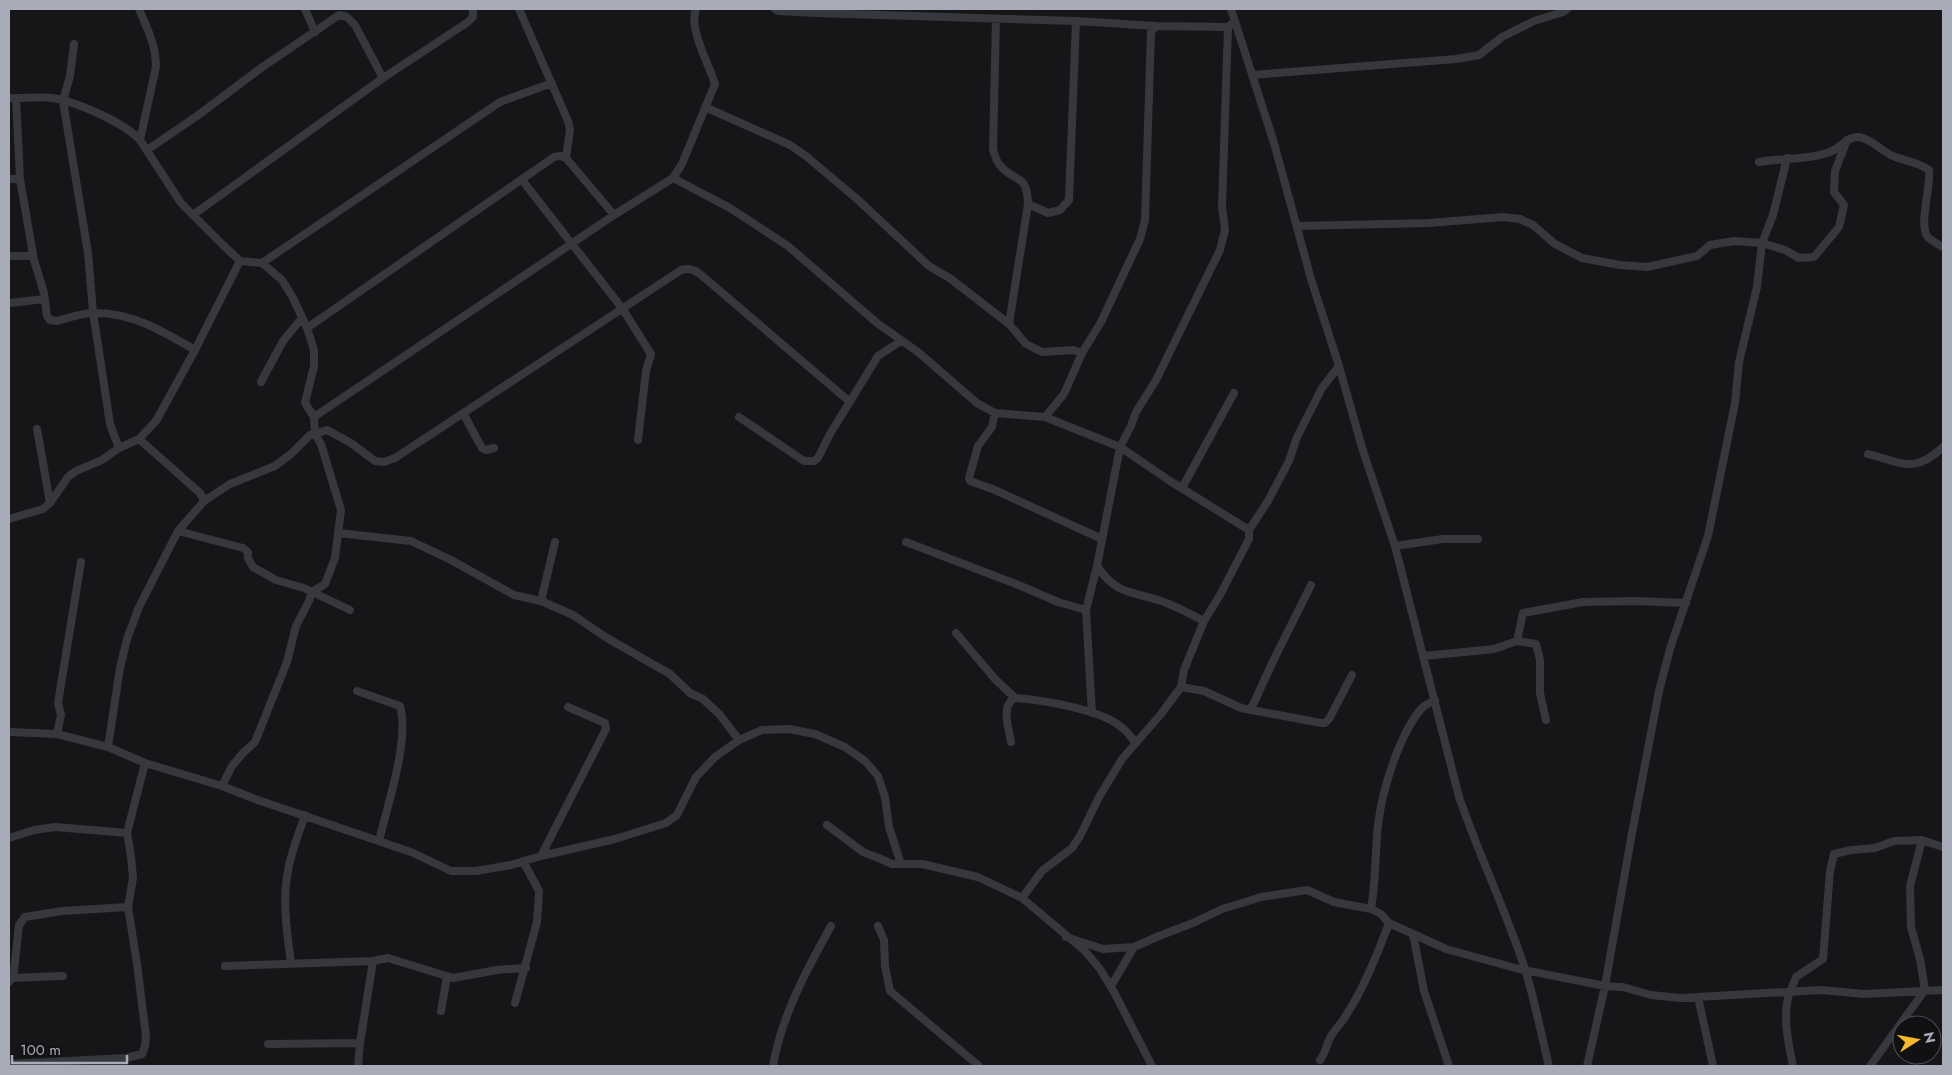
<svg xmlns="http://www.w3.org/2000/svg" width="1952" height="1075" font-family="Jost,sans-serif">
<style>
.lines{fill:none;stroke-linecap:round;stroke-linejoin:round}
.street{stroke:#37383d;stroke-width:8}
</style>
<rect width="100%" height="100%" fill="#161618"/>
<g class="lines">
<!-- street -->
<path class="street" d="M139 9C147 28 156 45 156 67L140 140
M305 9 315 32
M519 9 568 121 570 130 566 158
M775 9 778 11 817 13 1076 21 1156 26
M1231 9 1274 143 1311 279 1339 366 1363 451 1395 546 1459 797C1479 855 1506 911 1525 969 1535 1001 1541 1034 1549 1066
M996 19 993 150C995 154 996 161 999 164 1014 184 1027 171 1028 204L1009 324
M74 44 70 76 63 101 88 253 93 312 110 424 119 448
M1252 75 1456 59 1479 55 1502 37 1534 21 1563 12 1567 9
M9 98C23 99 38 96 52 98 75 101 125 123 140 140L181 203 223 245 240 261 262 263 282 280 293 298 307 328 314 350V366L305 403 314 417 315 434 310 435 292 453 275 466 230 484 204 501 178 531 139 607 127 639 120 668 108 747
M16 98 20 179 34 260 44 293 47 316 50 320 56 321C68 318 82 313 94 313 132 312 164 332 195 350
M705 107 790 145 806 156 857 199 929 266 951 279 1009 324 1026 344 1042 352 1073 350 1082 353
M147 150 197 116 261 68 339 15 347 17 355 25 383 78
M1759 162C1781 158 1812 160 1832 151 1841 147 1848 136 1859 137 1872 139 1881 151 1893 156 1905 161 1918 162 1929 170 1931 187 1919 222 1927 236 1931 241 1938 244 1943 247
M673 178 730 208 788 246 877 323 918 352 977 403 995 413 1045 417 1120 447 1170 481 1249 530
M9 179H20
M522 180 622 308 651 354 646 371 638 440
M1028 204 1048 213 1060 210 1069 200 1076 21
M193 215 383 78 468 22 473 17V9
M1297 226 1429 223 1503 217 1520 219 1533 225 1555 244 1582 258 1620 265 1647 267 1697 256 1710 245 1734 241 1762 243 1785 250 1799 258 1814 257 1839 227 1844 205 1834 192 1835 171 1847 140
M9 256H33
M262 263 500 102 552 83
M9 303 45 299
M307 328 554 157 560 156 566 158 614 215
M261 382 283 341 302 318
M463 413 482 448 486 450 494 448
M995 413 992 427 978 446 969 478 970 481 995 490 1102 539
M314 417 614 215 673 178 682 164 715 84C709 64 688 28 696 9
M739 417 804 461H814L818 458 830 434 878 356 901 341
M1045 417 1064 394 1082 353 1101 322 1140 239 1145 220 1151 32 1156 26 1228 27
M37 429 50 503
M139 439 200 493 204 501
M1868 454C1902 463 1915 474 1943 447
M1182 488 1234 393
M9 519 43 509 50 503 68 477 76 471 102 460 119 448 139 439 156 421 195 350 240 261
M178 531 243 548 248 552V558L253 567 276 580 304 588 350 610
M338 533 411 541 451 560 514 595 541 601 555 542
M906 542 1016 584 1058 602 1086 610
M1395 546 1443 539H1478
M541 601 573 615 607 638 670 674 690 693 703 699 720 715 739 740
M1204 621C1190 614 1176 606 1161 601 1132 591 1116 595 1097 566L1120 447 1131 426 1136 412 1156 380 1220 250 1225 230 1222 207 1228 27 1235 21
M956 633 995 679 1015 698
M1517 641 1536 644 1540 660V693L1546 720
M1424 656 1494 649 1517 641 1523 613 1583 602 1634 601 1686 603
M1181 687 1204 691 1241 708 1321 723H1325L1329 719 1352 675
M357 691 400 706C410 740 387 806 379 841
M1251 709 1275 657 1311 585
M1092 713 1086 610 1097 566
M9 732 57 734 108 747 145 763 222 786 255 799 411 852 451 871H476L511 865 541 856 615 839 666 823 677 815 696 777 715 757 739 740 762 730 789 729 815 734 845 747 865 761 878 776 885 797 889 827 901 864
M57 734 61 715 58 703 81 562
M1011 742C1009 728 1000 706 1015 698 1041 700 1099 709 1120 726 1126 730 1131 737 1136 743
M222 786 232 766 243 753 255 742 287 662 296 626 309 601 312 592 325 584 335 558 341 510 321 444 315 434 327 430 351 443 375 461 384 462 395 458 681 270C689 268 693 269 700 274L850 402
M827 825 863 852 881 859 892 864H922L978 877 1022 898 1085 951 1100 969 1114 992 1152 1066
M9 838 34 830 55 827 127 833
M541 856 606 729 605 723 568 707
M1022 898 1042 871 1072 848 1080 836 1099 797 1122 759 1161 714 1181 687 1184 670 1204 621 1220 595 1249 539V530L1268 501 1289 461 1297 437 1322 388 1339 366
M1371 909C1376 880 1375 854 1378 825 1382 791 1399 734 1422 708 1425 704 1430 703 1435 700
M878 926 884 940 885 966 890 991 979 1066
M1413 934 1424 991 1449 1066
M1066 937 1103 949 1134 947 1159 936 1193 923 1222 909 1242 903 1261 897 1307 890 1334 902 1371 909 1381 914 1389 923 1446 949 1519 969 1605 986 1623 987 1651 995 1680 998 1821 990 1864 994 1943 990
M291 963C287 933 282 901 288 871 291 852 299 833 305 815
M225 966 373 961 388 958 453 978 497 970 526 968
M12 978 63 976
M9 982 12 978 14 971 19 925 25 917 62 911 128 907
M1111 986 1134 947
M1698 997 1713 1066
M515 1003 537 922 539 891 523 861
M441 1011 447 977
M268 1044 360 1043
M1320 1060C1327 1051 1326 1044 1331 1036 1335 1029 1341 1024 1345 1017 1364 988 1377 955 1389 923
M9 1064 126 1058 142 1054 145 1046 146 1036 137 964 128 907 133 878 131 856 127 833 145 763
M358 1066 360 1043 373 961
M773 1066C781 1017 807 969 831 926
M1587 1066 1605 986 1632 833 1659 691 1670 649 1708 536 1735 403 1739 362 1757 287 1762 243 1773 215 1787 158
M1793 1066C1789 1046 1784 1024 1787 1003 1787 998 1794 983 1796 977L1823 959 1830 871 1834 854 1851 850 1875 848 1894 841 1922 840 1943 847
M1870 1066 1925 990 1920 959 1911 927 1910 886 1922 840"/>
</g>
<!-- border -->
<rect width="1952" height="1075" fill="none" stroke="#a7acb8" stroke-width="20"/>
<!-- north arrow -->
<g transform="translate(1917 1040) rotate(79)"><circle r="24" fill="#111113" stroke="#4d4f55"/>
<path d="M0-4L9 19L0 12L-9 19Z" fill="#f9b72c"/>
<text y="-8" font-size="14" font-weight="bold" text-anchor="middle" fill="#a7acb8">N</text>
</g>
<!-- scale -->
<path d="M12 1055v8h115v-8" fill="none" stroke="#a7acb8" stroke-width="2.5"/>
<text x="20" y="1055" font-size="15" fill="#a7acb8" stroke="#111113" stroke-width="4" paint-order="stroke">100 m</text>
</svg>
